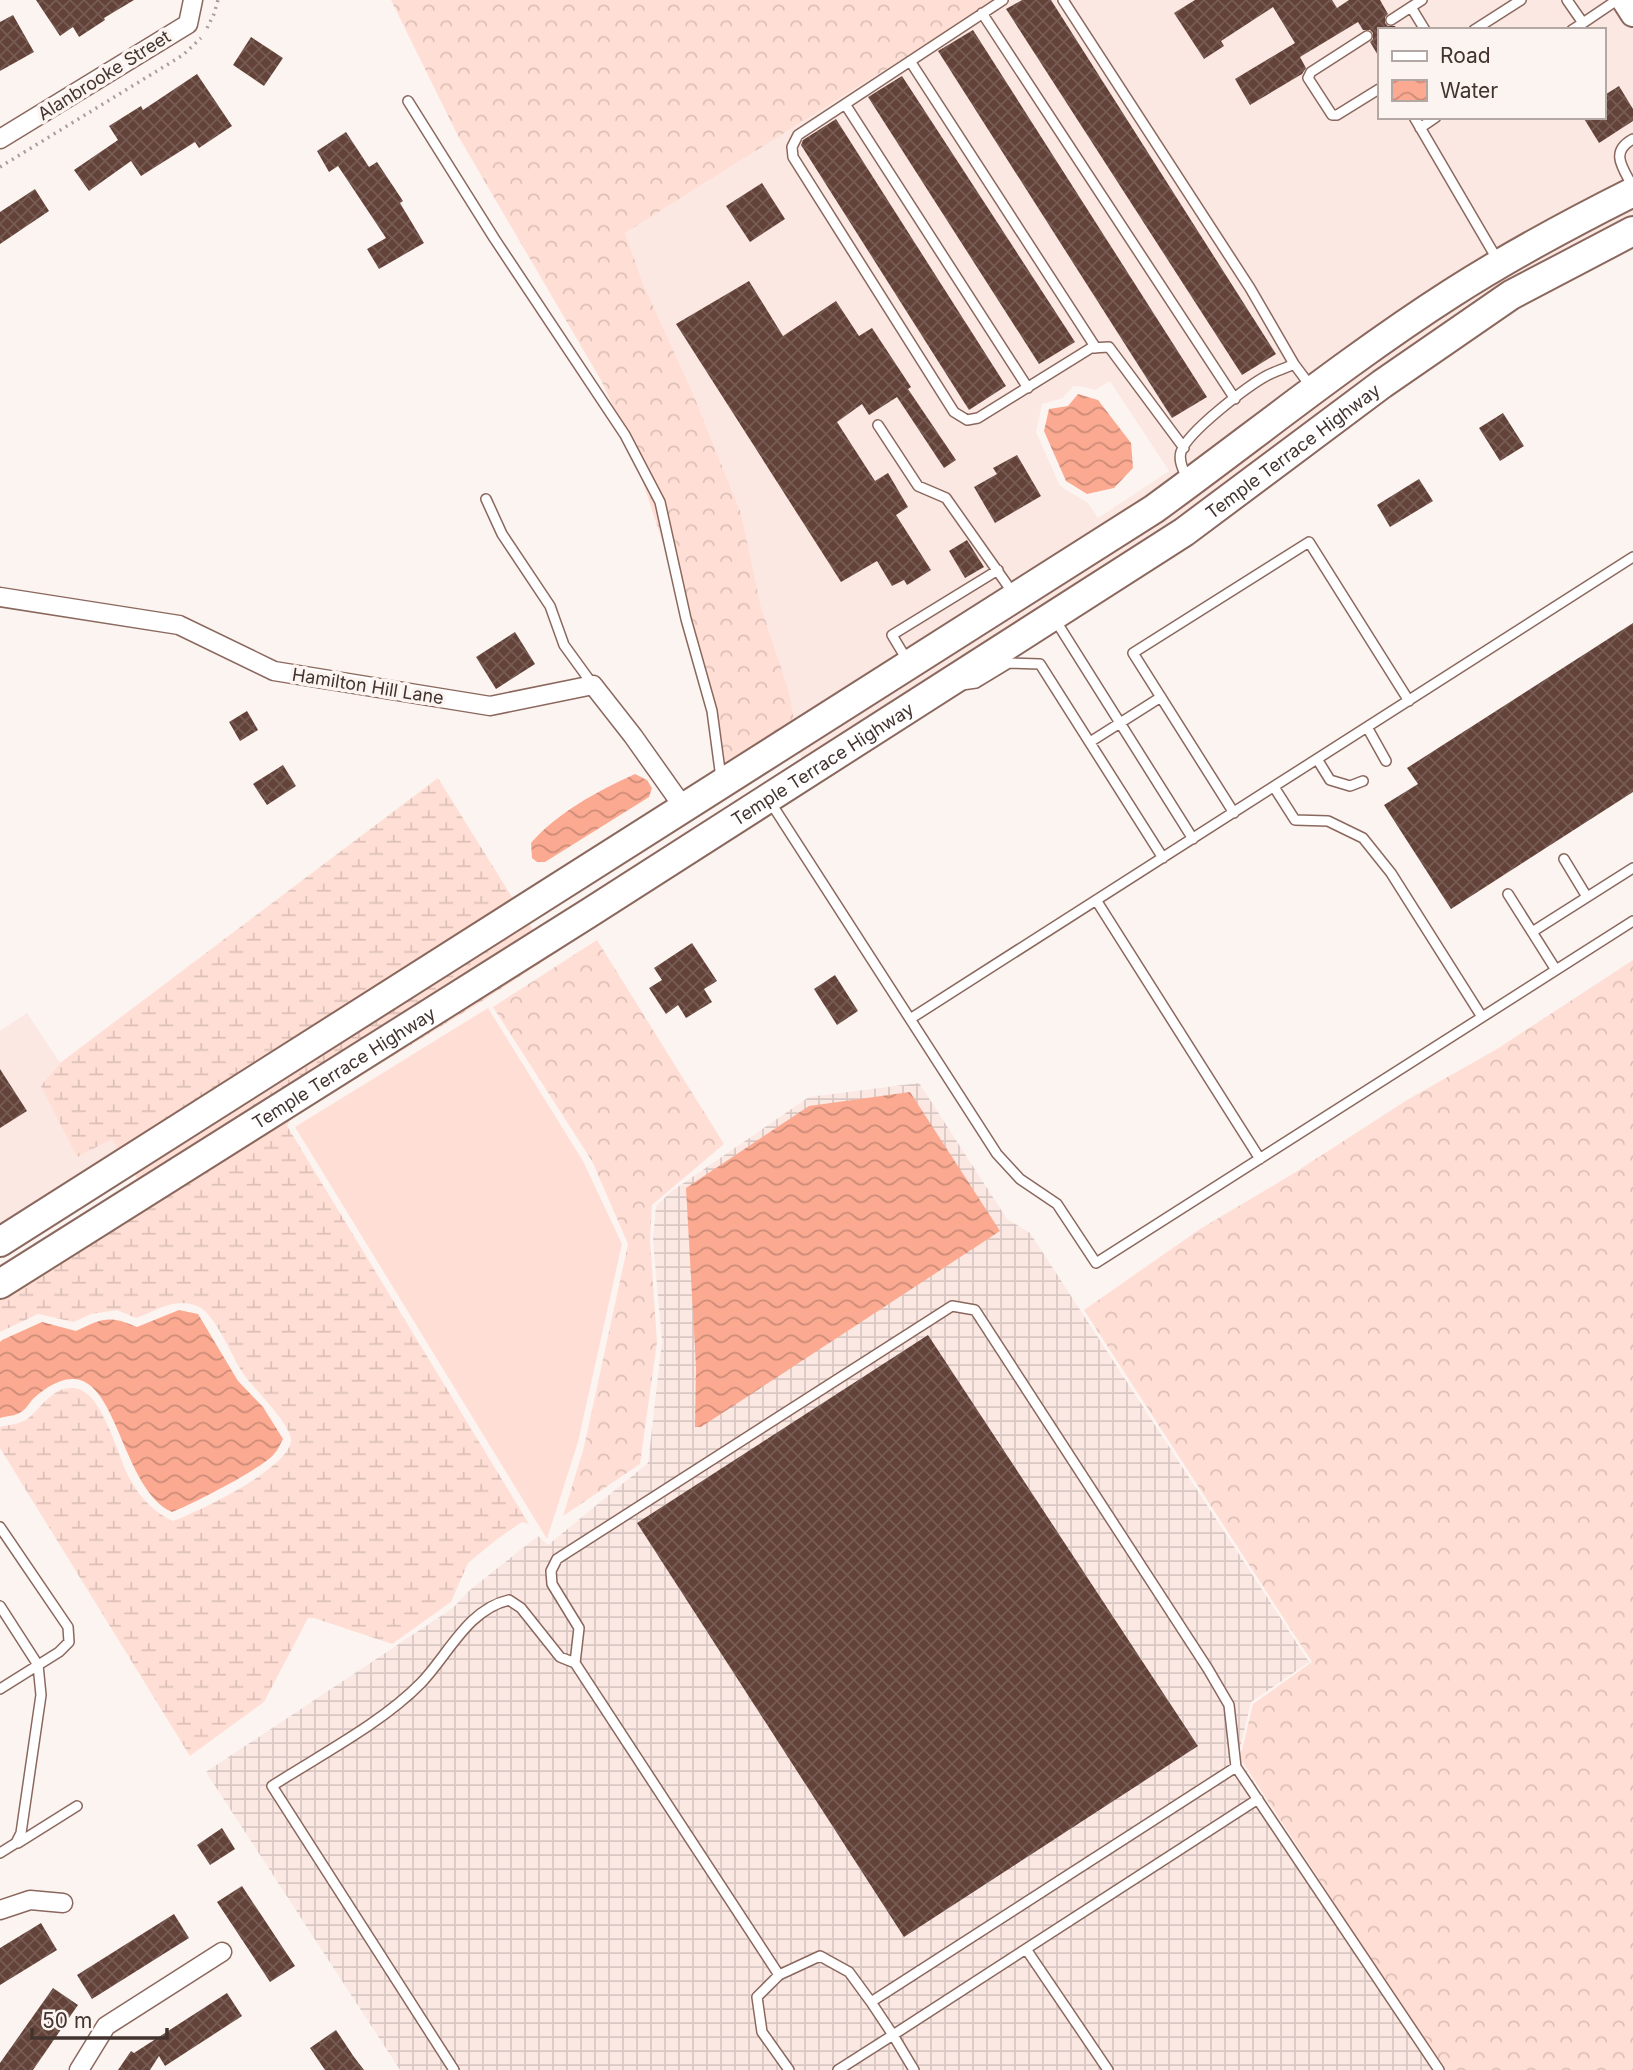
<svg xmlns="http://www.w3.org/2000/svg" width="1633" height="2070" font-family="Inter,sans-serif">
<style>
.built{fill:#fbe8e2;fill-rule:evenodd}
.industrial{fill:url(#industrial-grid)}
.grass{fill:#ffdfd5}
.forest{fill:url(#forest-crowns)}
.wetland{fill:url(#wetland-marsh)}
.water{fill:url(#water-waves)}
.building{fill:url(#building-cross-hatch)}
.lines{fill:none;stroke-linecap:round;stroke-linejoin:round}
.lane-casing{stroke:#8b685e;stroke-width:12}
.street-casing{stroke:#8b685e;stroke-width:21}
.secondary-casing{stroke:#8b685e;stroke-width:28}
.primary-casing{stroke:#8b685e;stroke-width:32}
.path{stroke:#a99e9a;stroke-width:3.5;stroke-dasharray:2 5;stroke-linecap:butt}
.lane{stroke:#fff;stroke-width:9}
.street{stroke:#fff;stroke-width:18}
.secondary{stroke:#fff;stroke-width:24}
.primary{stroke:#fff;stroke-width:28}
.labels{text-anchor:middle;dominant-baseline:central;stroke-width:7;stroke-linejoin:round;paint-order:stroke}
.street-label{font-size:18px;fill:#42332e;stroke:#fcf4f1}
</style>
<defs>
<pattern id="industrial-grid" width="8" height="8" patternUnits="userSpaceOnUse" patternTransform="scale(1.75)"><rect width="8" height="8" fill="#fbe8e2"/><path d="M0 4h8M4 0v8" fill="none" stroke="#d8c7c2"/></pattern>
<pattern id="forest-crowns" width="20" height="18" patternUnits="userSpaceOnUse" patternTransform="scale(1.75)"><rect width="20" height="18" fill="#ffdfd5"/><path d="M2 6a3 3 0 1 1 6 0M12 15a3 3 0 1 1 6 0" fill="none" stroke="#dcc0b7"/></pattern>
<pattern id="wetland-marsh" width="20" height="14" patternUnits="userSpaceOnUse" patternTransform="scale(1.75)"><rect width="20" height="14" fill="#ffdfd5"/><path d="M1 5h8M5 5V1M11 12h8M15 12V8" fill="none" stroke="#dcc0b7"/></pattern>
<pattern id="water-waves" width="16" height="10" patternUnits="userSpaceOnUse" patternTransform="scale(1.75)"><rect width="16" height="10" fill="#fbaa91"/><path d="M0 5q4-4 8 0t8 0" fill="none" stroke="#cd8b77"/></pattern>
<pattern id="building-cross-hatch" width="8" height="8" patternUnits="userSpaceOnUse" patternTransform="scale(1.75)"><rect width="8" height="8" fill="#634339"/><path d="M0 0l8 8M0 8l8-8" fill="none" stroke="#775c54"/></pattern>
</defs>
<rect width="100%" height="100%" fill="#fcf4f1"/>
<!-- built -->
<path class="built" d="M996 0H1614L1633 30V181L1148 501 795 725 789 691 761 607 741 513 691 389 644 286 625 233ZM1379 30H1603V117H1379ZM1110 381 1169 471 1098 518 1088 503 1060 486 1036 432 1042 404 1063 398 1073 386H1079L1095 390Z
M1633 204V220L1178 524 805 763 799 754 798 748 1456 302Z
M27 1013 60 1063 42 1086 77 1156 112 1138 121 1153 0 1229V1031Z"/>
<!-- industrial -->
<path class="industrial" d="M919 1083 1007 1219 1030 1233 1309 1662 1251 1702 1238 1757 1439 2070H400L206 1772 453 1608 470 1590 538 1536 548 1545 648 1463 662 1341 653 1240 656 1206 672 1191 809 1097Z"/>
<!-- grass -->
<path class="grass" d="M488 1008 583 1161 622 1244 578 1442 547 1539 295 1127Z"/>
<!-- forest -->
<path class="forest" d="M391 0H996L625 233 644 286 691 389 741 513 761 607 789 691 795 725 737 762 721 764 674 577 632 449 602 382 457 134Z
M597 940 724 1144 652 1205 650 1240 657 1342 640 1464 563 1516 584 1447 628 1244 592 1161 493 1007Z
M1633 960V2070H1443L1240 1758 1253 1704 1312 1662 1084 1310 1200 1229 1291 1175 1407 1100 1497 1049Z"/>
<!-- wetland -->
<path class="wetland" d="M438 778 515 902 121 1153 112 1139 77 1157 41 1086 60 1063Z
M527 920 536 935 140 1184 132 1170Z
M559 945 562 949 484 1000 291 1119 287 1126 529 1524 522 1522 496 1540 468 1563 451 1602 392 1644 314 1618H308L264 1702 190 1756 0 1448V1427C8 1425 19 1424 26 1420 41 1409 52 1386 74 1388 103 1390 118 1459 131 1481 141 1499 155 1513 173 1521 198 1512 288 1469 291 1441 292 1425 254 1389 245 1376 233 1360 215 1312 197 1306 175 1297 158 1310 136 1318L117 1310 91 1314 74 1322 38 1314 0 1332V1296Z"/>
<!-- water -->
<path class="water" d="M1078 394 1098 400 1131 443 1133 468 1114 488 1087 494 1066 481 1044 431 1049 409 1068 406Z
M635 774 647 780 652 788 649 797 545 862H537L532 858 531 843C558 812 598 791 635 774Z
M910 1092 1000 1231 701 1427H695L696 1367 686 1188 809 1106Z
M179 1310 198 1314 238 1381 263 1407 283 1439C280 1444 278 1450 274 1454 263 1468 191 1505 172 1512 123 1490 118 1381 74 1379 59 1378 42 1390 32 1400 29 1404 25 1410 21 1412 16 1416 6 1416 0 1418V1342L2 1340 42 1322 76 1331C102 1318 110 1315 137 1327Z"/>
<!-- building -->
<path class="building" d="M36 0H134L104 18 105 20 79 37 73 27 60 36Z
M1022 0H1051L1276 354 1242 375 1006 9Z
M1195 0H1332L1337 8 1349 0H1380L1388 14 1385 17V23L1388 26H1395L1397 30H1379V57L1370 42 1373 39V33L1370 30H1363L1358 22 1300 57 1306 68 1302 74 1250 105 1235 79 1295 43 1273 7 1221 41 1224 46 1204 59 1174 13Z
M13 15 34 52 0 71V22Z
M973 30 1207 397 1172 418 938 51Z
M251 37 283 58 264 86 233 65Z
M197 74 232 126 199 148 195 142 141 176 131 161 89 191 74 170 118 140 109 126 141 106 143 110Z
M902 76 1075 342 1039 364 868 97Z
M1619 86 1633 109V121L1599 143 1583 117H1603V96Z
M836 119 1006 386 969 410 801 145 803 140Z
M346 132 369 167 377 162 403 201 400 203 424 243 379 269 367 249 386 238 338 166 329 172 317 151Z
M762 183 785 219 750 242 726 206Z
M35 189 49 211 0 244V212Z
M749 281 783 336 836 301 859 336 872 328 911 387 908 389 956 460 944 468 897 397 869 415 862 404 837 422 875 481 888 473 908 507 896 515 931 570 907 585 904 580 892 586 877 561 841 582 676 324Z
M1503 413 1524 446 1500 461 1479 428Z
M1017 455 1041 496 995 523 974 487 997 474 993 468Z
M1419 479 1433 501 1390 527 1377 505Z
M967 540 984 567 965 578 949 551Z
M1633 623V792L1451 909 1384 805 1418 784 1407 768Z
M515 632 535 664 496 689 476 657Z
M247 711 258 730 240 741 229 722Z
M283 765 296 786 267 805 253 784Z
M692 943 717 981 704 989 712 1002 686 1018 678 1005 666 1014 649 988 662 980 654 968Z
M835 975 858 1011 837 1025 814 989Z
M0 1069 27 1111 0 1128Z
M928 1335 1198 1746 904 1937 637 1523Z
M222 1828 235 1849 210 1865 197 1845Z
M242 1886 295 1966 270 1982 217 1902Z
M174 1914 189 1938 92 1999 77 1975Z
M41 1923 57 1950 0 1985V1948Z
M53 1988 78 2005 33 2070H0V2063Z
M227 1993 242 2016 165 2066 159 2056 150 2070H118L131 2051 134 2053Z
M336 2030 354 2057 364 2070H325L310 2048Z"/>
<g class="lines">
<!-- lane casing -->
<g class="lane-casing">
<path id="lane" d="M1003 0 798 135 792 147 793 157 954 412 967 420 978 418 1091 348 1109 347 1184 448
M1063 0 1250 288 1294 364
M1422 0 1411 7 1425 30
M1567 0 1583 23 1572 30
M982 13 1235 399
M1391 20 1411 7
M1583 23 1617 0
M1474 30 1521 0
M1367 36 1311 72 1308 78 1332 115H1337L1379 89
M910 61 1096 348
M408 101 494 238 625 435 660 502 686 619 712 711 721 778
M845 104 1028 388
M1414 117 1497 259
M1420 128 1436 117
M1633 139C1609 152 1623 168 1633 187
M878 425 918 486 946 498 1013 593
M1187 479C1184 471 1178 461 1181 452 1187 432 1249 385 1268 375 1276 371 1286 368 1294 364L1312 388
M486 499 502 534 550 606 564 645 593 685
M1054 618 1193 839
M907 660 892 635 998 570
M962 685 976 683 1009 663 1040 664 1163 858
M1367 727 1386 761
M1090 742 1161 697
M1317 759 1330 780 1350 786 1363 781
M1274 787 1295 820 1328 821 1363 838 1391 873 1482 1017
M769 800 997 1154 1020 1179 1057 1204 1096 1263 1633 921
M1234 813 1133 653 1309 542 1409 701
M1564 859 1587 897
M1508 894 1556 970
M1096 900 1260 1159
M1532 932 1633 868
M910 1019 1633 557
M0 1527 68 1627 69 1642 59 1652 0 1689
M0 1606 38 1665 41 1695 21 1833 16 1843 0 1853
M18 1843 77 1806
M1026 1949 1108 2070
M779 1975 575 1663 579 1628 552 1584 551 1571 557 1559 952 1306 975 1310 1208 1669 1229 1705 1236 1767 1439 2070
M454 2070 272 1786C320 1755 382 1723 421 1683 448 1655 468 1609 509 1600L521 1608 560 1657 575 1663
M789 2070 762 2032 757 1997 779 1975 820 1956 849 1972 871 2002 1236 1767
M838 2070 893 2035 871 2002
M914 2070 893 2035 1258 1799"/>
</g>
<!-- street casing -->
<g class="street-casing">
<path id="street" d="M0 139 188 24 193 0
M0 597 179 625 274 671 490 706 593 685 633 736 684 808
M0 1910 30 1900 63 1903
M79 2070 106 2026 222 1952"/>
</g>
<!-- secondary casing -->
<g class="secondary-casing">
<path id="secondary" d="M1624 0 1633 14"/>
</g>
<!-- primary casing -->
<g class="primary-casing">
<g id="primary">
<path d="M0 1242 1154 509C1253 437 1349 359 1452 293 1510 256 1571 223 1633 192"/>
<path id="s1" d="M0 1284 589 913 1184 532 1382 384 1511 295 1633 231"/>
</g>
</g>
<!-- path -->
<path class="path" d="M207 28 214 14 218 0
M0 167 183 55 201 38"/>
<!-- lane -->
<use href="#lane" class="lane"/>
<!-- street -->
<use href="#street" class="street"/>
<!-- secondary -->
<use href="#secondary" class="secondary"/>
<!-- primary -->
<use href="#primary" class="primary"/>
</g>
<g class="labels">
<!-- street labels -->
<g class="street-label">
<text transform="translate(104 75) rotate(-32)">Alanbrooke Street</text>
<text stroke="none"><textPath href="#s1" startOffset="1538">Temple Terrace Highway</textPath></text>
<text transform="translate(368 686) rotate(9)">Hamilton Hill Lane</text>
<text stroke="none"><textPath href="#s1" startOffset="973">Temple Terrace Highway</textPath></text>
<text stroke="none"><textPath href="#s1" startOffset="406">Temple Terrace Highway</textPath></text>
</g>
</g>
<!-- legend -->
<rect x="1378" y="28" width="228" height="91" fill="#fcf4f1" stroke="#b2a7a3" stroke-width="2"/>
<rect x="1392" y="51" width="35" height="10" fill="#ffffff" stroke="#b2a7a3" stroke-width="2"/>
<text x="1440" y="63" font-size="21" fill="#42332e">Road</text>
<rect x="1392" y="80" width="35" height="21" fill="url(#water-waves)" stroke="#b2a7a3" stroke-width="2"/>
<text x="1440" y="98" font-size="21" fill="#42332e">Water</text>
<!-- scale -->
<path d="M32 2028v10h135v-10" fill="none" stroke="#42332e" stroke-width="3.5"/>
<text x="42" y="2028" font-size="21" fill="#42332e" stroke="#fcf4f1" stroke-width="5" paint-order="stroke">50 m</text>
</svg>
